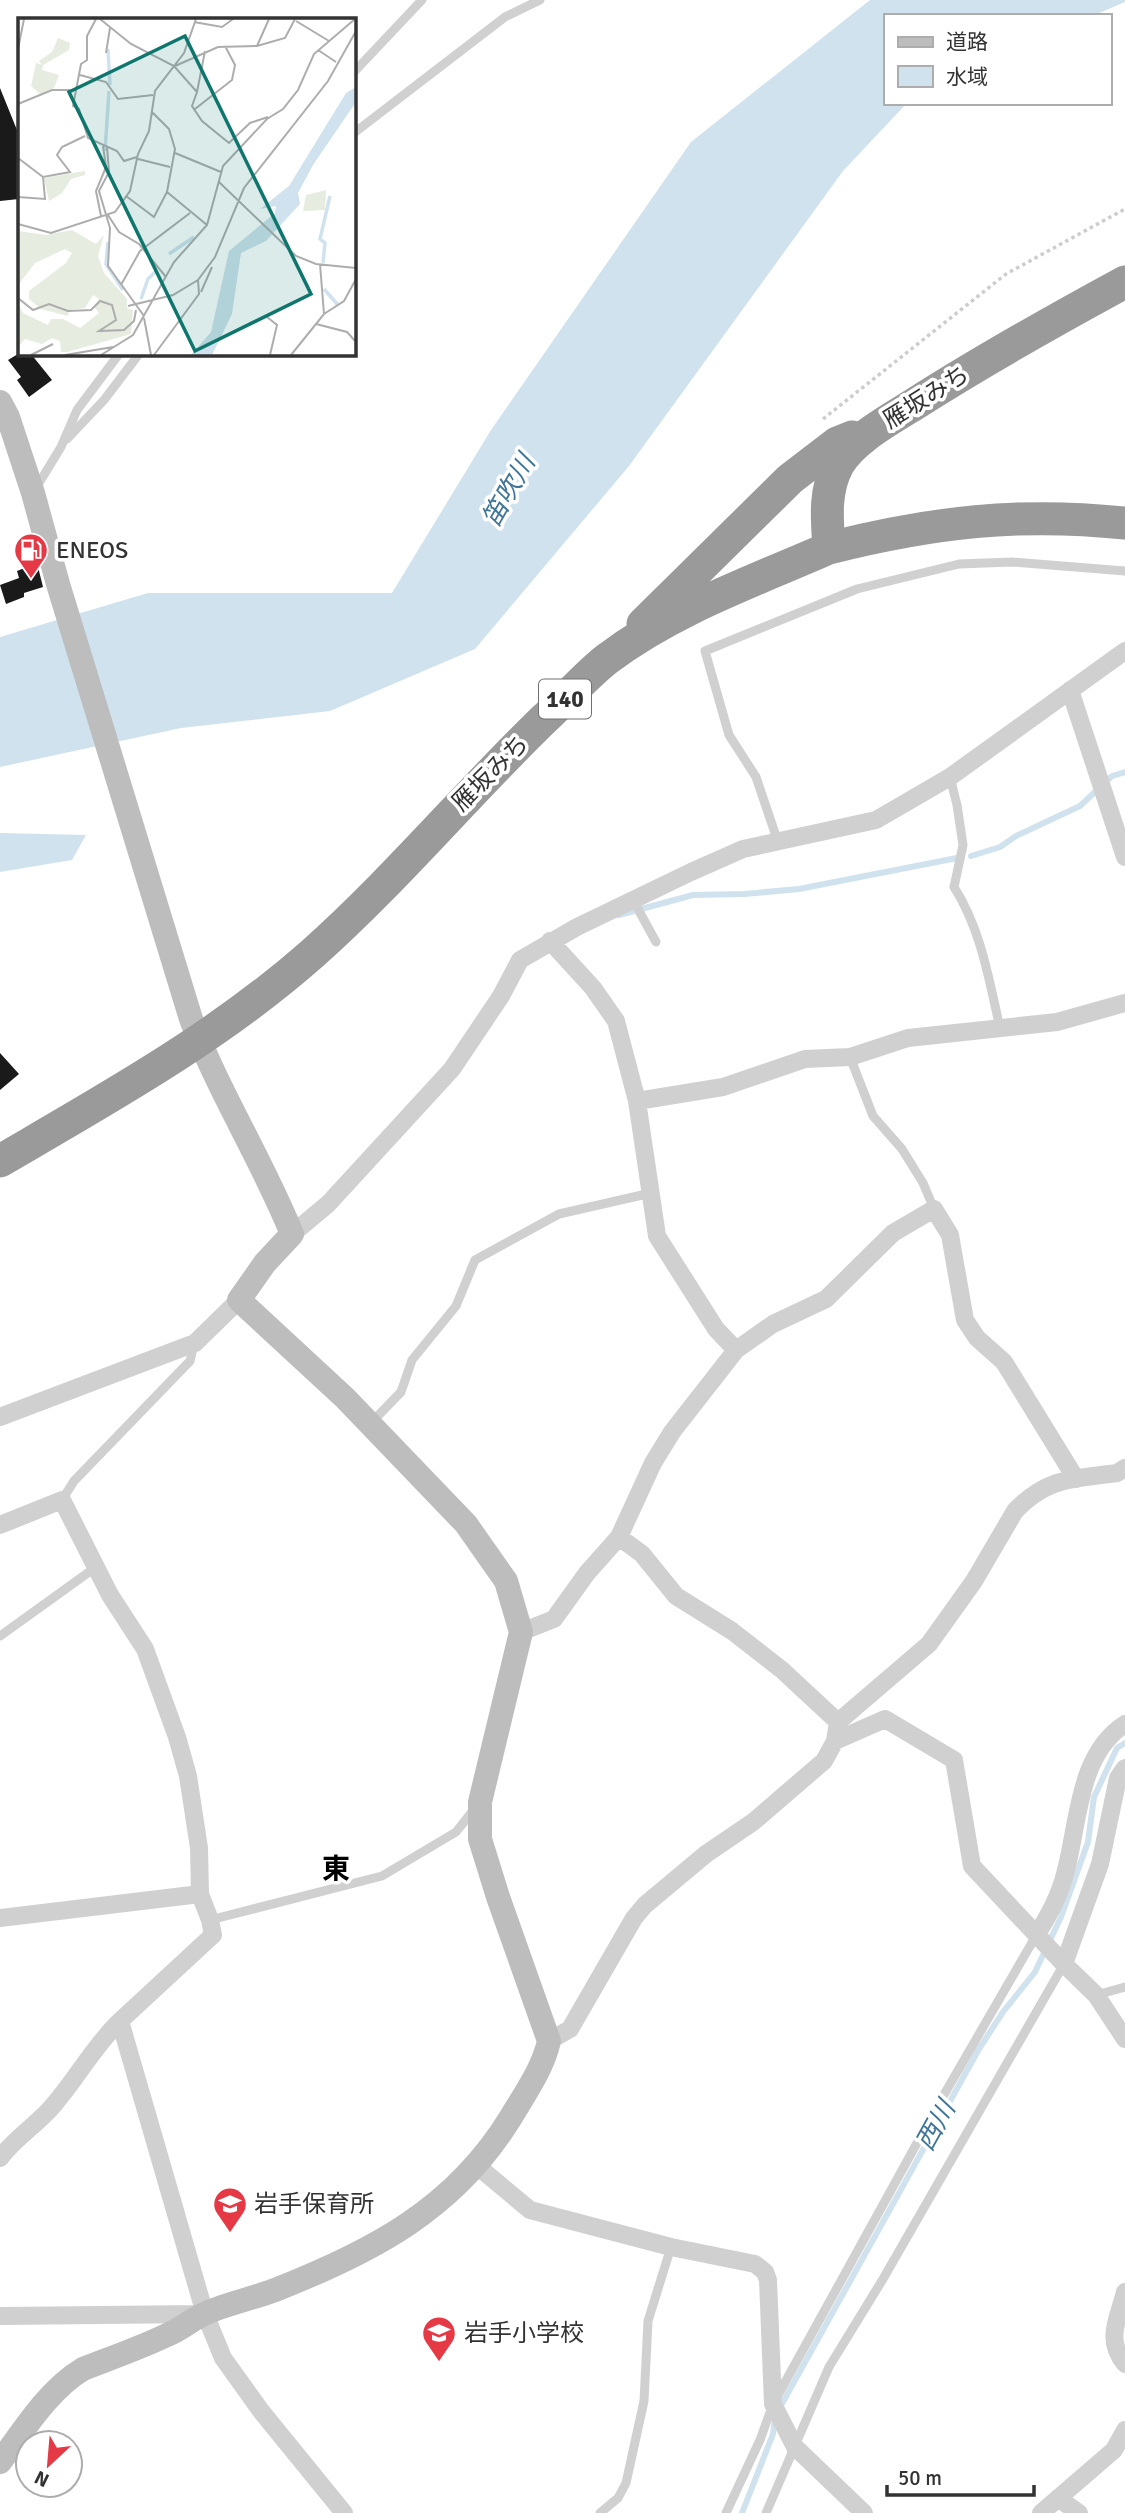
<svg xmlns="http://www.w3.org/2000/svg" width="1125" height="2513" font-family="Signika,'Noto Sans JP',sans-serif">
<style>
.water{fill:#cfe2ee}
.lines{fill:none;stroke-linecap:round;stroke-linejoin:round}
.stream{stroke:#cfe2ee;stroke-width:6}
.building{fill:#1a1a1a}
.path{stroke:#cdcdcd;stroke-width:3.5;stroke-dasharray:3.5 3.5;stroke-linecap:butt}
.lane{stroke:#d0d0d0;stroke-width:9}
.street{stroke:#d0d0d0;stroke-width:18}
.secondary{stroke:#bdbdbd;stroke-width:24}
.highway{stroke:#9a9a9a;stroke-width:33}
.labels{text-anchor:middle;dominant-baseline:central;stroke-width:7;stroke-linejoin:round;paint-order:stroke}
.shield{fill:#fff;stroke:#707070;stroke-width:2}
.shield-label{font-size:23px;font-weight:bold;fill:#333}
.street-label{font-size:24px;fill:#333;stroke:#fff}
.poi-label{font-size:24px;fill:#333;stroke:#fff;text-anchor:start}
.water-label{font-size:26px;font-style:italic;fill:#3f7597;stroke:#fff}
.quarter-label{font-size:28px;font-weight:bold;fill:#000;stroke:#fff}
.inset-river{fill:none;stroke:#cfe2ee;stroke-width:3.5}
.inset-road{fill:none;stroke:#adadad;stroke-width:2}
.view{fill:#0f766e;fill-opacity:0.15;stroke:#0f766e;stroke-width:3.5}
.inset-edge{fill:none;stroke:#333;stroke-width:3.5}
</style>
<rect width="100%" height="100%" fill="#fff"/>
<!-- water -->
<path class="water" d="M870 0H1125V2L1092 16H885V103H907L843 171 629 466 475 649 330 711 181 728 0 767V637L148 593H392L491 430 691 142Z
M0 833 86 835 72 860 0 872Z"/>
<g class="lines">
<!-- stream -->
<path class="stream" d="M971 856 1000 847 1016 836 1080 806 1112 776 1125 772
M619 915 693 895 744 894 799 889 957 858
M779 2409 979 2049 1003 2012 1035 1972 1061 1917 1088 1842 1094 1797 1117 1748 1125 1743
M742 2513 773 2434 775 2419"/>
</g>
<!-- building -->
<path class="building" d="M0 88 19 135V199L0 201Z
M18 354H31L52 380 29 397 17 380 21 377 8 360Z
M37 563 43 587 24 593V597L6 604 0 585 19 578 17 571Z
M0 1053 19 1074 0 1090Z"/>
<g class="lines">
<!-- path -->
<path class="path" d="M823 419 1006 274 1125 209"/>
<!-- lane -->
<path class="lane" d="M354 72 422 0
M354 133 505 17 540 0
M67 439 104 400 139 354
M36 488 61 447 77 410 119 354
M950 777 957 805 963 845 954 887C981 929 989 980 1000 1028
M778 842 756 777 729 735 705 651 857 589 959 564 1012 562 1125 571
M633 900 656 942
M850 1057 873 1116 902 1149 923 1183 934 1209
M371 1423 401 1392 412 1360 456 1306 475 1260 559 1214 651 1193
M62 1500 74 1481 190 1361 194 1344
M0 1636 96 1567
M210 1920 382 1876 456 1832 475 1808
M1096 1995 1125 1987
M600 2513 618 2498 626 2483 644 2401 648 2321 671 2247
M726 2513 760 2440 773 2404 938 2105 1037 1934
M766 2513 829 2367 883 2279 1064 1964"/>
<!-- street -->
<path class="street" d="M1070 690 1125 857
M550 941 593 988 616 1021 637 1101 657 1236 716 1329 736 1350
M637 1101 723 1087 805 1059 850 1057 908 1038 1057 1022 1125 1003
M292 1234 328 1204 452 1069 501 996 520 960 577 927 691 872 743 849 876 820 950 777 1125 651
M0 1417 195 1343 239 1300
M0 1525 62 1500 110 1595 145 1649 177 1737 188 1776 199 1848 200 1894 210 1920 213 1935 120 2021 205 2314 223 2358 261 2411 344 2513
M619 1537 642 1554 676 1596 732 1631 782 1670 838 1722
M521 1632 554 1619 587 1573 619 1537 653 1463 672 1432 736 1350 773 1324 826 1299 893 1233 934 1209 950 1235 965 1320 977 1338 1004 1362 1076 1479
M835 1741 885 1719 954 1760 972 1866 1064 1964 1096 1995 1125 2039
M0 1918 200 1894
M1037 1934C1048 1917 1057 1901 1063 1881 1079 1831 1075 1756 1125 1724
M1064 1964 1100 1864 1118 1778 1125 1768
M549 2041 570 2029 634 1918 645 1905 706 1854 753 1822 824 1761 835 1741 838 1722 929 1644 974 1581 1015 1511C1047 1477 1073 1479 1117 1473L1125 1468
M0 2158C15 2138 35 2126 51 2108 76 2080 93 2047 120 2021
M476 2165 530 2210 671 2247 755 2264 765 2272 768 2280 773 2404 795 2447 864 2513
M1125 2292C1118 2320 1105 2339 1125 2364
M0 2316 201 2314
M1058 2498 1079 2513
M1041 2513 1114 2450 1125 2430"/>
<!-- secondary -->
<path class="secondary" d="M0 402 8 417 33 493 58 584 191 1019C219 1093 262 1160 292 1234L265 1263 239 1300 345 1398 466 1524 506 1581 521 1632 480 1802V1839L498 1897 549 2041C543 2068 526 2092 511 2117 455 2209 372 2252 275 2290 252 2299 227 2303 204 2314 191 2320 180 2330 167 2335 140 2348 111 2358 83 2369 48 2390 24 2430 0 2462"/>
<!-- highway -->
<path class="highway" d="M829 548C933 522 1018 512 1125 523
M643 624 790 479 837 443 852 437
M0 1161C108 1098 218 1037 312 954 394 881 464 797 542 721 564 701 584 677 607 659 673 609 754 581 829 548 827 519 824 491 838 465 852 440 889 420 913 405 982 361 1053 321 1125 282"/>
</g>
<!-- icons -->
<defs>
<g id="fuel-pin" transform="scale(1.75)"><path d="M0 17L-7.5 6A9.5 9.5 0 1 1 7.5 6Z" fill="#e63946" stroke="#fff"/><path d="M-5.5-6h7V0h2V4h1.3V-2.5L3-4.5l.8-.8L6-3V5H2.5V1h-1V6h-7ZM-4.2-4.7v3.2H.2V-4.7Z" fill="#fff"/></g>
<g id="school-pin" transform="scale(1.75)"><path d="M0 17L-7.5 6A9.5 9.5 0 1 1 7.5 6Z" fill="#e63946" stroke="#fff"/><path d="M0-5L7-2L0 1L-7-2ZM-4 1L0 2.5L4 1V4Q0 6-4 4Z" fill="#fff"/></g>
</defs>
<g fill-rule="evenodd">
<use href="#fuel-pin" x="31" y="550"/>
<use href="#school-pin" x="230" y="2204"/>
<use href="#school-pin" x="439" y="2333"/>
</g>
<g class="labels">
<!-- shield labels -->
<rect class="shield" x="539" y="679.5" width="52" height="39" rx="5"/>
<g class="shield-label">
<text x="565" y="699">140</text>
</g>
<!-- street labels -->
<g class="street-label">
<text transform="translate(926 397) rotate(-32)">雁坂みち</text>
<text transform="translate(490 773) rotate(-45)">雁坂みち</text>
</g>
<!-- poi labels -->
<g class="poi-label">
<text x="56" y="550">ENEOS</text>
<text x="254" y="2204">岩手保育所</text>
<text x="464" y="2333">岩手小学校</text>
</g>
<!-- water labels -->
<g class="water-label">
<text transform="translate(509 491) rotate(-60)">笛吹川</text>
<text transform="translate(936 2126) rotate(-61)">西川</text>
</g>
<!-- quarter labels -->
<g class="quarter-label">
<text x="336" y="1869">東</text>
</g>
</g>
<!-- overview -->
<g transform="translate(18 18)">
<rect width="338" height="338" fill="#fff"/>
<path d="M40 20 52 25 51 32 25 47 24 52 41 57 36 70 22 76 13 68 18 45 24 47 21 43 34 34ZM67 153V157L53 161 44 175 31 183 26 160ZM308 172 307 192 285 193 288 177ZM54 212 78 226 86 217 80 238 86 255 109 281V290L115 292 113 316 49 334H43L42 323 34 320 24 326 7 321 0 329V285L5 295 30 307 33 301H45L62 310 81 295 77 290 81 281 75 277 67 290 51 292 50 298 23 291 11 281V273L48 245 54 235 47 231 17 245 0 267V213L28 217Z" fill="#e6ecdf"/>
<path d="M338 69V84L295 147 280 175 282 186 248 223 223 235 214 296 194 337H173L193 314 211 233 257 195 258 188 242 191 271 168 328 75Z" fill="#cfe2ee"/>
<path class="inset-river" d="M90 31 92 67M87 133 91 73M90 224 88 246 105 272M151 236 176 219M305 245 307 225 302 221 312 178M306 271 320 287M123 281 130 261 139 252"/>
<path class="inset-road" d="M78 1 69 18V42L63 46 55 88 61 91 70 120 99 133 106 143 119 139M82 1 113 26 156 48 179 74 174 88 184 103 211 125 232 105 250 99M278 3 311 23M176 4 204 9 215 1M239 28 251 1M0 31 6 1M300 32 318 44M88 35 92 10M157 48 200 29 239 28 267 20 277 1M62 57 88 64 100 81 135 77M179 74 187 33M0 86 34 72H58M177 91 214 62 217 47 207 28M89 129 91 154 81 173 92 210 90 248 126 298M157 135 203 154M0 140 25 159 52 154 39 137 44 129 67 118M120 141 152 149M201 164 278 238 298 246 338 250M149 174 189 207M108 178 136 199 149 174 157 131 151 111 134 94M0 179 27 181 25 159M90 197 101 214 121 226 148 259M83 198 78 173 88 149 85 128M0 206 33 215 97 194 112 173 120 136 131 113 137 73 166 35 178 1M302 246 306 296M103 267 122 233 172 195M183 274 194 249M0 280 15 292 31 286 50 293 73 292 82 283 94 287 98 302 81 313 106 312 116 303 118 292M110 288 155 277 180 262M249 299 259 307 252 337M126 300 133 337M298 306 329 314 338 324M13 337 35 326M47 337 95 329M83 337 115 317 156 244 189 207 205 148 249 101 265 91 280 72 296 36 337 1M136 337 181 276 180 262 197 239 226 170 310 63 338 13M273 337 306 296 326 283 338 261"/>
<path class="view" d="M167 18 293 276 177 333 51 74Z"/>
<rect width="338" height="338" class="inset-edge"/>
</g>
<!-- legend -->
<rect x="884" y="14" width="228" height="91" fill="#ffffff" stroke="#adadad" stroke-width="2"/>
<rect x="898" y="37" width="35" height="10" fill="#bdbdbd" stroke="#adadad" stroke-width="2"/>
<text x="946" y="49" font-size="21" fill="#333333">道路</text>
<rect x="898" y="66" width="35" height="21" fill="#cfe2ee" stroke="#adadad" stroke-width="2"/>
<text x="946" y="84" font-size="21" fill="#333333">水域</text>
<!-- north arrow -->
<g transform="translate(49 2464) rotate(206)"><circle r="33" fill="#ffffff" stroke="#adadad" stroke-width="2"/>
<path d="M0-5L12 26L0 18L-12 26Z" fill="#e63946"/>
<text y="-10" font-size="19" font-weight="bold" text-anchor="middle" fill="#333333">N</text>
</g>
<!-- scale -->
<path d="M887 2485v10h147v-10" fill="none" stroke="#333333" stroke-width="3.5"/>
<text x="898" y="2485" font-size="21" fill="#333333" stroke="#ffffff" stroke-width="5" paint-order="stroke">50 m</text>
</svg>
